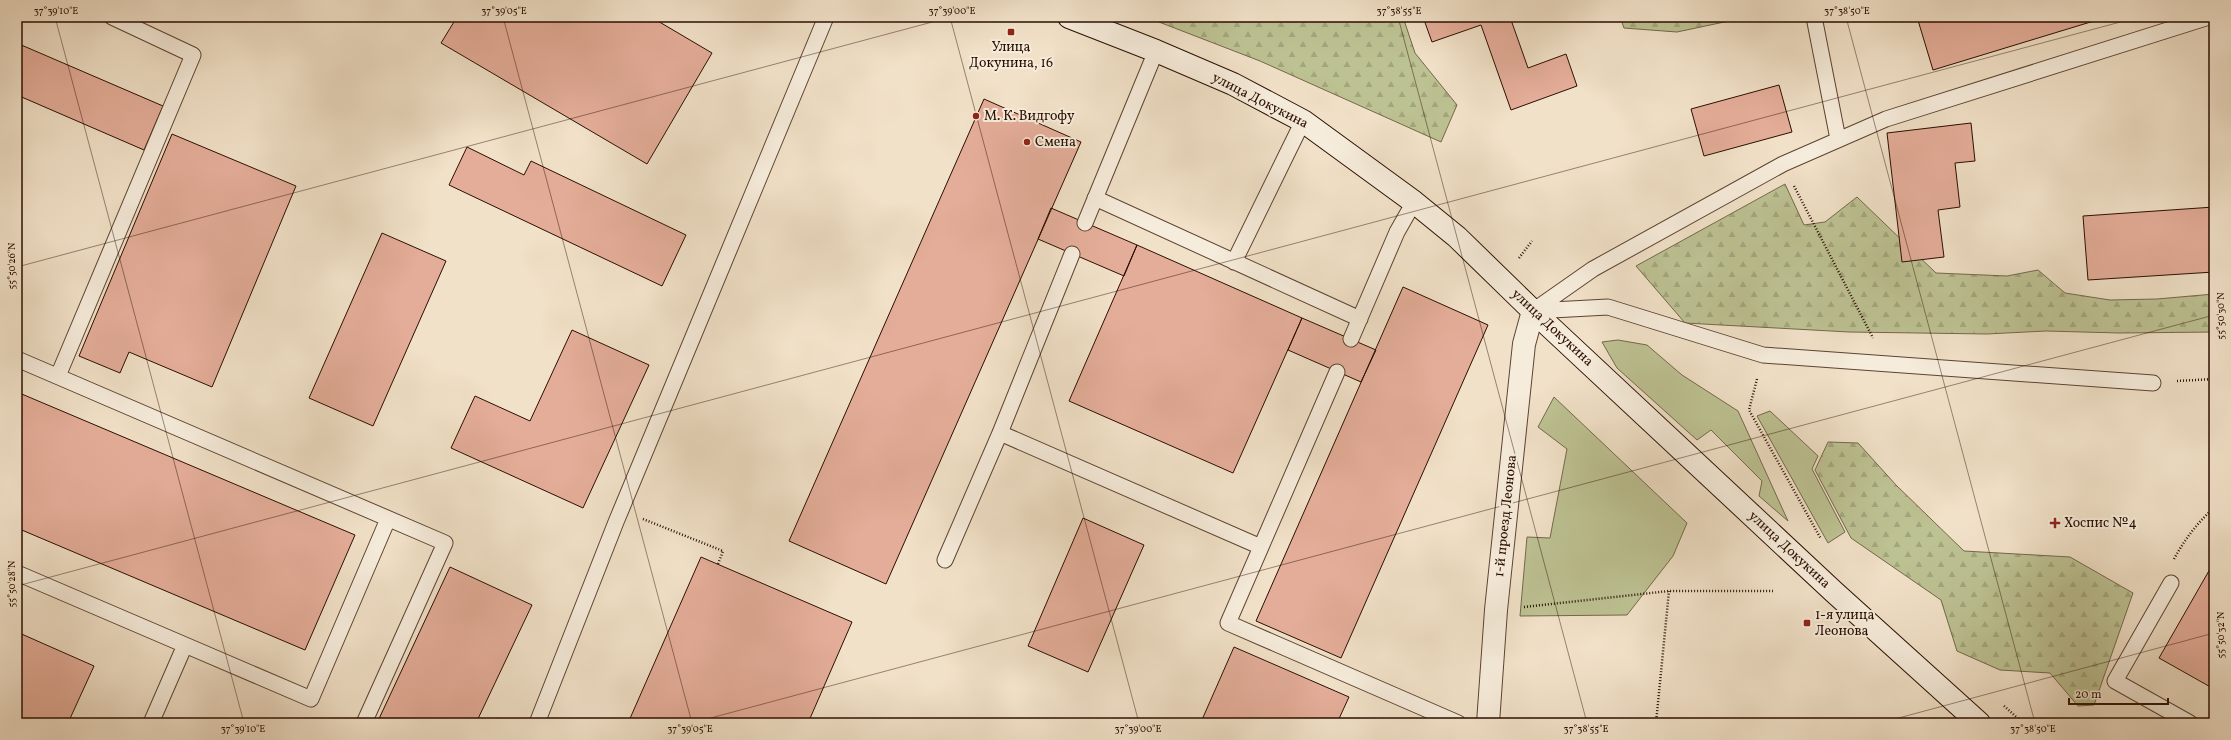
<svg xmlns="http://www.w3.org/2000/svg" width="2231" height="740" font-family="Vollkorn,serif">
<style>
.grass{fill:#bdc293;stroke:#74684a}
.forest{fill:url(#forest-firs);stroke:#74684a}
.building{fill:#e4ad99;stroke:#2a0e00}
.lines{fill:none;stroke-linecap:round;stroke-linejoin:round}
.lane-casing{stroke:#5c4332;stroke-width:17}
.street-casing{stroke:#5c4332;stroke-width:24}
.secondary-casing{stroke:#2a0e00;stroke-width:24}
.path{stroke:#2a0e00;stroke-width:2.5;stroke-dasharray:1 2;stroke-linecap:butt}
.lane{stroke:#f6ecdb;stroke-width:15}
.street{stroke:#f6ecdb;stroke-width:22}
.secondary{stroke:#f6ecdb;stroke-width:22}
.ticks{fill:none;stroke:#2a0e00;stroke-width:1;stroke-opacity:0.45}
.poi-dot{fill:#8f2418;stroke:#f6ecdb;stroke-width:1.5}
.labels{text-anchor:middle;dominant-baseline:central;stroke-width:4;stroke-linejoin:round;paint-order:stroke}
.poi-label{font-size:14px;fill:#2a0e00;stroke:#f6ecdb;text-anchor:start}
.street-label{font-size:14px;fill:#2a0e00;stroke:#f6ecdb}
.neatline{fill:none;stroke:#2a0e00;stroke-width:1.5}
.ticks-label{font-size:10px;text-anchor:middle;fill:#2a0e00}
</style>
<defs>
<pattern id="forest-firs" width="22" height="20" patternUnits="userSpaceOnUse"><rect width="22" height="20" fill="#bdc293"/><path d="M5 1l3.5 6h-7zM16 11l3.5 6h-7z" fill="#a3a67d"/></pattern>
</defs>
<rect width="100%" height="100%" fill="#f1e1c8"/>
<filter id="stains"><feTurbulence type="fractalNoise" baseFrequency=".005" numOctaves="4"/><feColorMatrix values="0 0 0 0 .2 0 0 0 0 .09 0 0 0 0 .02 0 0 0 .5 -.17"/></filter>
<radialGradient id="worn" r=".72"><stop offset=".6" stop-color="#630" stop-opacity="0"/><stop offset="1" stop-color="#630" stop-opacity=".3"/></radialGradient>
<!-- grass -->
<path class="grass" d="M1618 340 1647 345 1682 375 1738 411 1788 521 1759 496 1762 481 1711 430 1697 440 1617 368 1602 342Z
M1554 397 1687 523 1673 556 1627 615 1520 616 1527 537 1550 538 1567 449 1538 427Z
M1770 411 1818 456 1812 469 1845 532 1828 543 1757 416Z"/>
<!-- forest -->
<path class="forest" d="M1146 17H1403L1415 53 1457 105 1441 142 1260 61Z
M1620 17H1748L1677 32 1624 28Z
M1785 184 1804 225 1825 222 1857 197 1936 273 2007 276 2038 270 2065 293 2110 300 2157 299 2214 294V332L2119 333 2046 331 1987 334 1849 332 1685 323 1636 266Z
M1828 442 1858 443 1896 485 1964 551 2070 557 2133 593 2094 705 2078 706 2050 673 2000 670 1957 651 1941 600 1851 538 1815 470Z"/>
<!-- building -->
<path class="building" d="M457 17H651L712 53 647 164 441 43Z
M1423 17H1510L1528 68 1566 54 1577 86 1511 110 1481 25 1432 42Z
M1917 17H2107L1933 70Z
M19 44 163 106 144 150 17 95V48Z
M1779 85 1792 132 1704 156 1691 109Z
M984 99 1081 142 886 584 789 541Z
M1971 123 1975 161 1955 163 1960 207 1938 210 1944 257 1902 262 1887 133Z
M172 134 296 186 212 387 129 352 120 373 79 356Z
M467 147 524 175 531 161 686 235 662 286 449 185Z
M2214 207V272L2088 280 2083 216Z
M1051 208 1137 245 1124 276 1038 239Z
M382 233 446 261 373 426 309 398Z
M1137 245 1302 318 1233 473 1069 401Z
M1403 287 1488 325 1341 658 1256 621Z
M1302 318 1376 350 1361 382 1288 350Z
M572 330 649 365 583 508 451 448 475 396 530 421Z
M17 392 355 535 305 650 17 528Z
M1083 518 1144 545 1088 672 1028 646Z
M701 557 852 622 808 723H628Z
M2214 562V689L2159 658Z
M450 567 532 605 476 723H377Z
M17 632 94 666 68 723H17Z
M1234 647 1349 697 1337 723 1201 722Z"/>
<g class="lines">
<!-- lane casing -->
<g class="lane-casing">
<path id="lane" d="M1814 17 1838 139
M1095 198 1360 319
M1085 223 1156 51
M1234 262 1303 121
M1533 311 1593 269 1783 164 1886 119 2209 17
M1533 311 1608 307 1763 355 2153 383
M1351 339 1397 232 1414 202
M17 359 445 543 364 723
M1337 372 1228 623 1458 723
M58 376 193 55 112 17
M1000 433 1261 547
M945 560 1000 433 1072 254
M17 573 185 645 151 723
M2171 583 2115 681 2190 723
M185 645 311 699 388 519
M537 723 616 522 826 17"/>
</g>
<!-- street casing -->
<g class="street-casing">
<path id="street" d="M1488 723 1496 610 1524 344 1533 311"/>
</g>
<!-- secondary casing -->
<g class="secondary-casing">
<path id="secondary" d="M1069 17 1156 51 1233 84 1303 121 1414 202 1457 237 1533 311 1834 592 1979 723"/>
</g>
<!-- path -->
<path class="path" d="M1794 186 1873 338
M1519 258 1532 241
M1757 379 1749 410 1821 539
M2177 381 2214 379
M643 519 723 551 718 564
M2174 559C2185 539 2197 523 2214 508
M1524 607 1669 591H1773
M2004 706 2023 723
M1656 723 1669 591"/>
<!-- lane -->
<use href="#lane" class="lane"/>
<!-- street -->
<use href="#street" class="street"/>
<!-- secondary -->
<use href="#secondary" class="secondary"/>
</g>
<!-- ticks -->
<path class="ticks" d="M55 17 244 723M503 17 692 723M950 17 1139 723M1398 17 1587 723M1846 17 2035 723M17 267 951 17M17 586 2139 17M692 723 2214 315M1880 723 2214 633"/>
<!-- markers -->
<g class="poi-dot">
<rect x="1007" y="28" width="8" height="8" rx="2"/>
<circle cx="976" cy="116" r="4"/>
<circle cx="1027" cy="142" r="4"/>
<path d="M2053 517h4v4h4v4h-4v4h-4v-4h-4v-4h4z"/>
<rect x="1803" y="619" width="8" height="8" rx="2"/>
</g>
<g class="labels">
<!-- poi labels -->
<g class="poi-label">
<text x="1011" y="47" text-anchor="middle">Улица<tspan x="1011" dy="16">Докунина, 16</tspan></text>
<text x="984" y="116">М. К. Видгофу</text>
<text x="1035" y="142">Смена</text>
<text x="2064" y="523">Хоспис №4</text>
<text x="1815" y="615">1-я улица<tspan x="1815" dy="16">Леонова</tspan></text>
</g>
<!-- street labels -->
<g class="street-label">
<text transform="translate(1260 101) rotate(27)">улица Докукина</text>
<text transform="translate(1552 328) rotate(43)">улица Докукина</text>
<text transform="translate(1506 516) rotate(-84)">1-й проезд Леонова</text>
<text transform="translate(1789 550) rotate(43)">улица Докукина</text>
</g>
</g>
<!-- margin -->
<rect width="2231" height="740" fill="none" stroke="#f1e1c8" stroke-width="44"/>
<!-- scale -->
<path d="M2069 698v6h99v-6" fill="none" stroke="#2a0e00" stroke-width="2"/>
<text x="2075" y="698" font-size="12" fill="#2a0e00" stroke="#f6ecdb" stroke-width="3" paint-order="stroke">20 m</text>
<rect x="22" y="22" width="2187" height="696" class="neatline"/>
<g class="ticks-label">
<text x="56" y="14">37°39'10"E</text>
<text x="504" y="14">37°39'05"E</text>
<text x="952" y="14">37°39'00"E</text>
<text x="1399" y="14">37°38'55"E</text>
<text x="1847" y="14">37°38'50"E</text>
<text transform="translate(11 266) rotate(-90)" y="4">55°50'26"N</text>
<text transform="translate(2220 316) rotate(-90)" y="4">55°50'30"N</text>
<text transform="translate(11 584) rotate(-90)" y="4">55°50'28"N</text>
<text transform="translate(2220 635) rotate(-90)" y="4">55°50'32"N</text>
<text x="243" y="732">37°39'10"E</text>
<text x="690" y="732">37°39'05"E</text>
<text x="1138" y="732">37°39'00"E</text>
<text x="1586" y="732">37°38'55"E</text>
<text x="2033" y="732">37°38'50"E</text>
</g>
<rect width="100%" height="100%" filter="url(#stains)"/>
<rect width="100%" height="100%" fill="url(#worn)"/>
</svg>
